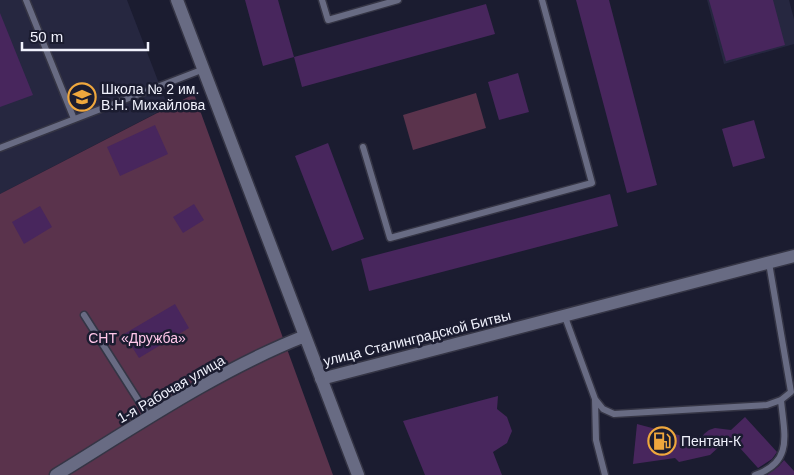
<svg xmlns="http://www.w3.org/2000/svg" width="794" height="475" font-family="Helvetica,sans-serif">
<style>
.built{fill:#262740}
.green{fill:#5a334c}
.building{fill:#48265d}
.lines{fill:none;stroke-linecap:round;stroke-linejoin:round}
.lane-casing{stroke:#353545;stroke-width:9}
.street-casing{stroke:#353545;stroke-width:15}
.lane{stroke:#686b83;stroke-width:6}
.street{stroke:#686b83;stroke-width:12}
.labels{text-anchor:middle;dominant-baseline:central;stroke-width:5;stroke-linejoin:round;paint-order:stroke}
.poi-label{font-size:14px;fill:#f1f2fd;stroke:#1b1c30;text-anchor:start}
.park-label{font-size:14px;fill:#ffc7e9;stroke:#1b1c30}
.street-label{font-size:14px;fill:#f1f2fd;stroke:#1b1c30}
</style>
<rect width="100%" height="100%" fill="#1b1c30"/>
<!-- built -->
<path class="built" d="M0 0H127L168 107 0 194Z
M707 0H789L794 19V44L724 64Z"/>
<!-- green -->
<path class="green" d="M476 93 486 128 413 150 403 115Z
M194 94 333 475H0V194Z"/>
<!-- building -->
<path class="building" d="M245 0H278L294 57 263 66Z
M576 0H609L657 185 627 193Z
M709 0H773L785 45 726 61Z
M486 4 495 34 302 87 294 57Z
M0 13 33 95 0 107Z
M518 73 529 112 499 120 488 82Z
M754 120 765 158 733 167 722 129Z
M155 125 168 154 120 176 107 147Z
M328 143 364 239 332 251 295 156Z
M610 194 618 226 369 291 361 259Z
M194 204 204 220 183 233 173 217Z
M40 206 52 227 24 244 12 222Z
M175 304 189 328 139 358 124 334Z
M498 396 497 409 507 417 512 431 507 443 493 452 502 475H425L403 421Z
M745 417 777 452 772 459 758 468 730 437 710 455 679 462 675 458 633 464 637 424 686 437 696 448 704 434 709 430 715 428 731 430Z
M784 460 794 471V475H767L779 466Z"/>
<g class="lines">
<!-- lane casing -->
<g class="lane-casing">
<path id="lane" d="M26 0 74 119
M322 0 328 20 398 0
M363 147 390 238 592 183 542 0
M0 148 204 69
M84 315 149 417
M565 317 595 399 603 409 614 414 767 405 781 400 791 392 769 263
M595 399 596 440 605 475
M755 475C794 462 784 434 781 400"/>
</g>
<!-- street casing -->
<g class="street-casing">
<path id="street" d="M177 0 358 475
M321 379 794 256
M56 475C134 427 220 369 305 336"/>
</g>
<!-- lane -->
<use href="#lane" class="lane"/>
<!-- street -->
<use href="#street" class="street"/>
</g>
<!-- icons -->
<defs>
<g id="school-ring" transform="scale(1.4375)"><circle r="9.5" fill="#1b1c30" stroke="#efa73d" stroke-width="1.5"/><path d="M0-5L7-2L0 1L-7-2ZM-4 1L0 2.5L4 1V4Q0 6-4 4Z" fill="#efa73d"/></g>
<g id="fuel-ring" transform="scale(1.4375)"><circle r="9.5" fill="#1b1c30" stroke="#efa73d" stroke-width="1.5"/><path d="M-5.5-6h7V0h2V4h1.3V-2.5L3-4.5l.8-.8L6-3V5H2.5V1h-1V6h-7ZM-4.2-4.7v3.2H.2V-4.7Z" fill="#efa73d"/></g>
</defs>
<g fill-rule="evenodd">
<use href="#school-ring" x="82" y="97"/>
<use href="#fuel-ring" x="662" y="441"/>
</g>
<g class="labels">
<!-- poi labels -->
<g class="poi-label">
<text x="101" y="89">Школа № 2 им.<tspan x="101" dy="16">В.Н. Михайлова</tspan></text>
<text x="681" y="441">Пентан-К</text>
</g>
<!-- park labels -->
<g class="park-label">
<text x="137" y="338">СНТ «Дружба»</text>
</g>
<!-- street labels -->
<g class="street-label">
<text transform="translate(417 338) rotate(-14)">улица Сталинградской Битвы</text>
<text transform="translate(171 389) rotate(-30)">1-я Рабочая улица</text>
</g>
</g>
<!-- scale -->
<path d="M22 42v8h126v-8" fill="none" stroke="#f1f2fd" stroke-width="2.5"/>
<text x="30" y="42" font-size="15" fill="#f1f2fd" stroke="#1b1c30" stroke-width="4" paint-order="stroke">50 m</text>
</svg>
